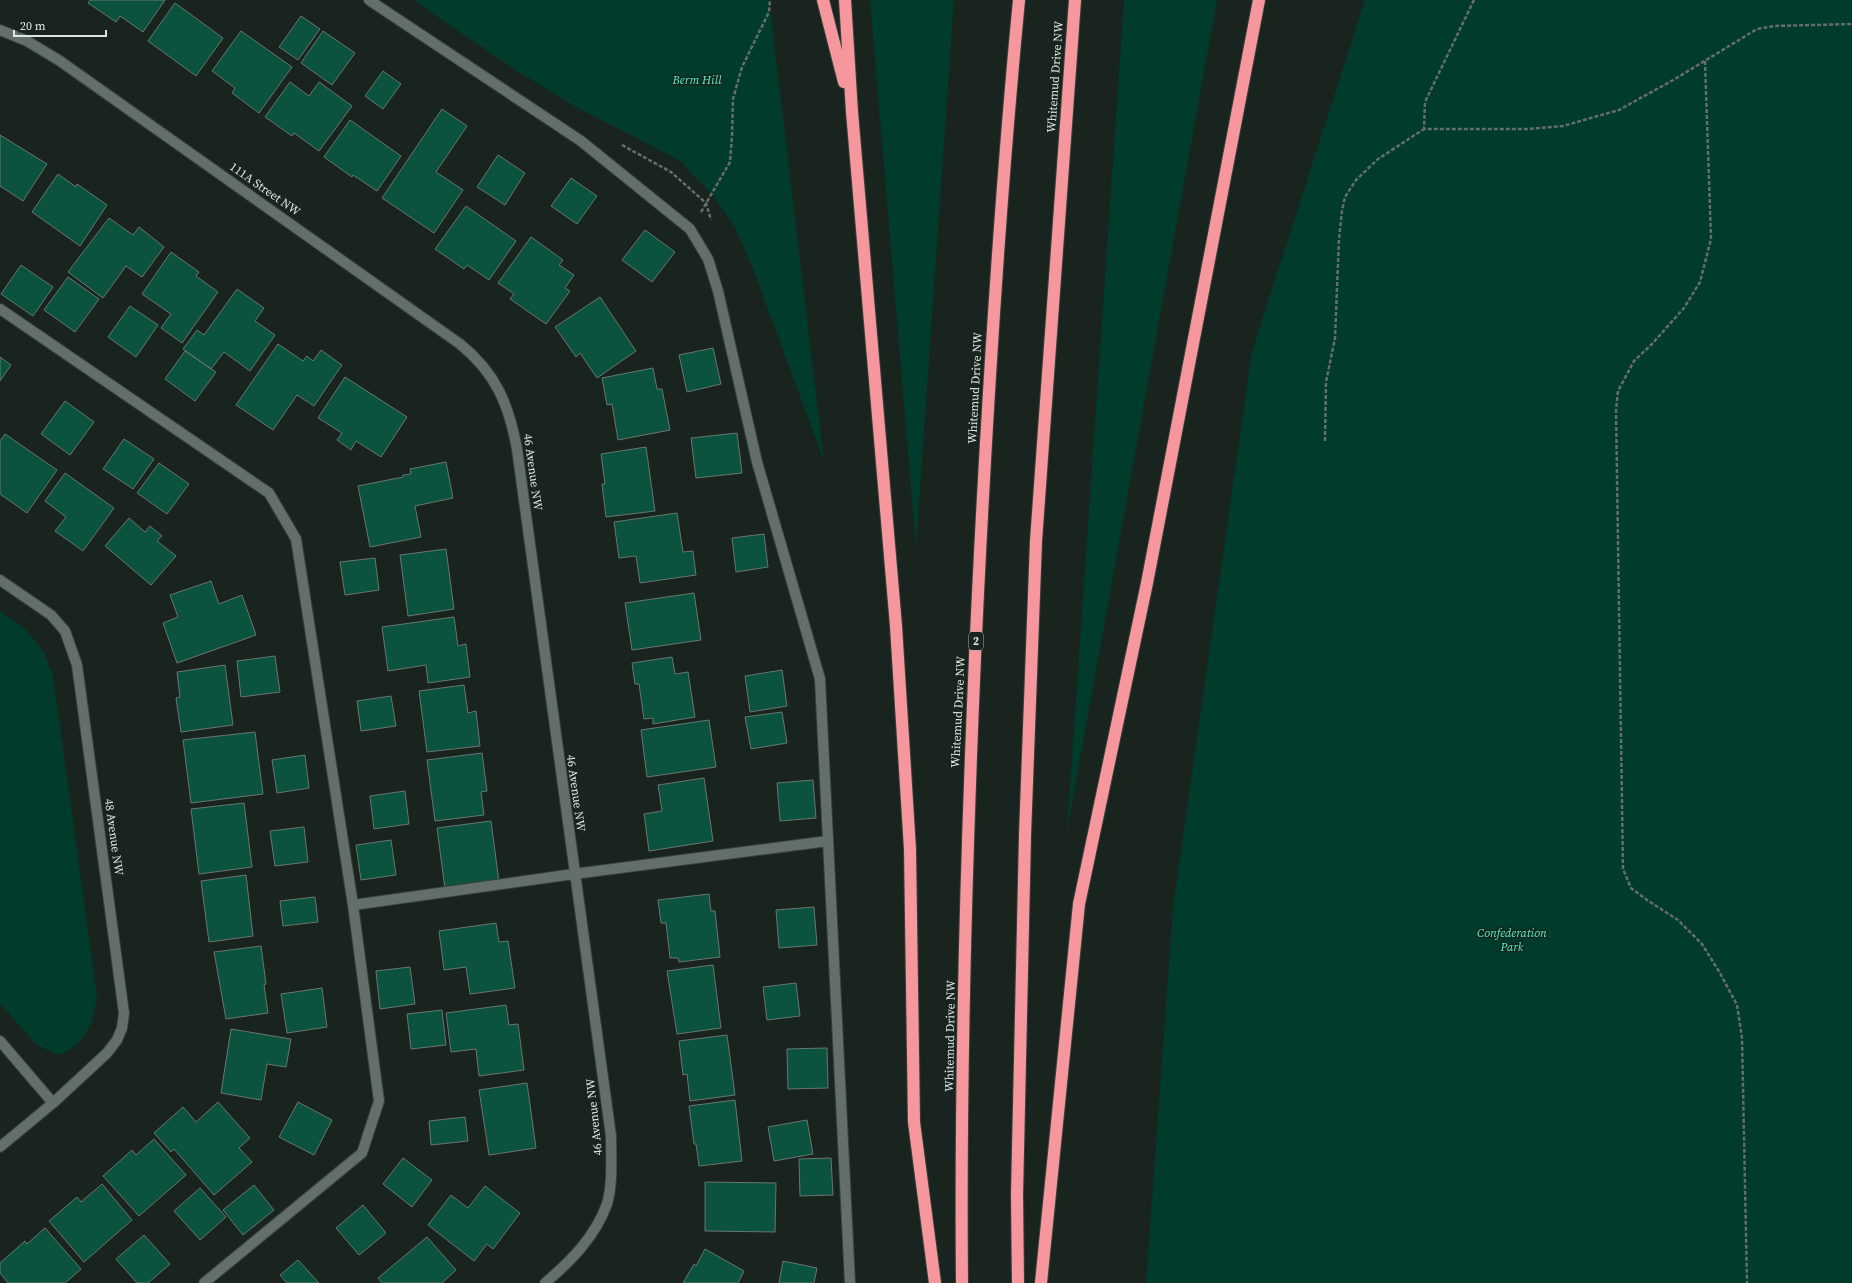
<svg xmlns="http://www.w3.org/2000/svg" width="1852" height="1283" font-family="'Source Serif 4',serif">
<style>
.green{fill:#003b2b}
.building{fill:#0b523f;stroke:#697671}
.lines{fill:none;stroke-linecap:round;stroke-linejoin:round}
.minor-casing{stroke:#39413d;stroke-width:12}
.highway-casing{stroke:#39413d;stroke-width:14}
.path{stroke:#656e6a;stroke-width:2.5;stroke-dasharray:4 2;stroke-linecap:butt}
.minor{stroke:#636f6a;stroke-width:10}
.highway{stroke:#f6969d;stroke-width:12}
.labels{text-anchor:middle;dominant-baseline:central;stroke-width:3;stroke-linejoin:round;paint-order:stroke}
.shield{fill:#19241f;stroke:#a4aca8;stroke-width:1}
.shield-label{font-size:11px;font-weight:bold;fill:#dfe6e3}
.street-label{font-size:12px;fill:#dfe6e3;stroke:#19241f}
.park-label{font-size:12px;font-style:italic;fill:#4ff5c4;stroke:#19241f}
</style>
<rect width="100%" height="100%" fill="#19241f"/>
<!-- green -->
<path class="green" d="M413 0H769L824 461 753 269 735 227 712 194 679 160 576 107 514 69Z
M870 0H954L916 547Z
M1124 0H1217L1067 831Z
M1365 0H1852V1283H1146L1173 908 1252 351Z
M0 611 24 628 44 652 53 676 97 996C92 1025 87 1044 58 1055L37 1045 0 1004Z"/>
<!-- building -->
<path class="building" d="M90 0H165L143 32 120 16 116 22 88 3Z
M175 3 223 38 196 76 148 41Z
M301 16 320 29 298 60 279 47Z
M241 31 292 67 259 113 232 93 235 88 212 71Z
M323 31 355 53 332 85 301 63Z
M383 71 401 84 383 109 365 96Z
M290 82 309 96 319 82 352 106 319 151 294 133 292 136 265 117Z
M442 109 467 126 436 172 463 190 434 233 382 198Z
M350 120 401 156 377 191 353 175 352 177 324 157Z
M0 135 47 164 23 201 0 186Z
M498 155 525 173 505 205 477 187Z
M58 174 76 187 77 184 107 205 80 246 32 212Z
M571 178 597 196 577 224 551 206Z
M466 206 516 241 489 280 467 265 464 269 435 249Z
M109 218 133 235 139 227 164 247 142 277 126 266 103 298 68 272Z
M645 230 675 252 652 282 622 260Z
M531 237 563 260 559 265 574 275 565 288 570 291 546 324 510 299 514 294 498 283Z
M171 252 199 272 196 276 218 292 182 343 161 328 171 314 142 294Z
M21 265 53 287 33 316 1 294Z
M68 277 99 299 75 332 44 310Z
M237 289 264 308 255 321 275 335 250 371 224 352 211 369 183 349 197 330 204 335Z
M600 297 636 351 597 378 580 353 576 357 555 327Z
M130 306 158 325 136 357 108 337Z
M278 344 303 361 307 356 313 361 321 350 342 365 314 406 297 395 273 430 236 405Z
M713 348 721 384 687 392 679 355Z
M185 351 216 372 195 401 165 379Z
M0 357 11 365 0 381Z
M653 368 657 389H662L670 430 618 440 612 404 607 405 602 378Z
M345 377 407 417 381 457 356 441 351 450 337 440 342 433 318 418Z
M65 401 94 422 70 455 41 434Z
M737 433 742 473 696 478 691 438Z
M5 434 57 470 27 513 0 494V441Z
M124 439 154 459 133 489 103 469Z
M646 447 655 511 606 517 602 484H605L601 454Z
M446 462 453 498 415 506 421 537 370 547 358 486 403 477V475L411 474 410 469Z
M159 463 189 484 167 514 137 493Z
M65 473 114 508 83 551 55 531 66 517 45 501Z
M677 513 683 552 693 551 696 575 640 583 636 556 619 558 614 522Z
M129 518 145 532 150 526 162 536 157 541 176 556 151 585 105 546Z
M764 534 768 567 736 572 732 538Z
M446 549 454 609 408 616 400 555Z
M375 558 379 590 345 595 340 562Z
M211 581 219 604 242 595 256 635 177 663 163 623 178 617 170 595Z
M694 593 701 640 632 650 625 603Z
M454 617 458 646 466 644 470 677 428 683 426 665 388 671 382 627Z
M275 656 280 692 241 697 237 661Z
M672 657 675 674 688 672 695 717 653 724V718L644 719 639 684H635L632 663Z
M225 665 233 725 181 732 176 698 180 697 177 672Z
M782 670 787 706 750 712 745 676Z
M464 685 468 713 476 711 480 746 427 752 419 691Z
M391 696 396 726 361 731 357 701Z
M782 712 787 743 751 749 745 717Z
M709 720 716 767 647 777 641 730Z
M255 732 263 794 191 803 183 740Z
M482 753 487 791 481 792 484 815 435 821 427 760Z
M305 755 309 788 277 793 272 760Z
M704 778 713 841 649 851 644 814 662 811 658 785Z
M813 780 816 818 780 821 777 783Z
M405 791 409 824 374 829 370 796Z
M244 803 252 867 199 874 191 809Z
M491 821 499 882 445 889 437 828Z
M304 827 308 862 275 866 270 831Z
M391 840 396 875 361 880 356 845Z
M246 875 253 936 209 942 201 881Z
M709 894 711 911H715L720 957 679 962 678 958H670L666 923H661L658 900Z
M315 897 318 922 283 926 280 901Z
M814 907 817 945 779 948 776 910Z
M496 923 499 942 508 941 515 988 470 994 466 967 444 970 439 931Z
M261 946 266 984 264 985 268 1013 226 1019 214 952Z
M713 965 721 1028 677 1034 667 971Z
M410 967 415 1004 380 1009 376 971Z
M796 983 800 1016 767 1020 763 987Z
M322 988 327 1027 287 1033 281 994Z
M506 1005 509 1025 518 1024 524 1070 479 1076 476 1049 451 1052 446 1013Z
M442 1010 446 1045 411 1049 407 1014Z
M231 1029 291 1039 286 1067 267 1064 261 1100 221 1093Z
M727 1035 735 1095 690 1101 687 1074 683 1075 679 1041Z
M827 1048 828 1088 788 1089 787 1049Z
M527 1083 536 1148 489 1155 479 1090Z
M735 1100 742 1161 699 1166 696 1144H694L689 1106Z
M218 1102 250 1138 239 1148 252 1162 214 1195 174 1149 171 1152 154 1133 183 1107 196 1122Z
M298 1102 332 1120 314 1155 279 1137Z
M465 1117 468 1141 431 1145 429 1121Z
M807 1120 813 1154 774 1161 768 1127Z
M154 1139 186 1175 139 1216 103 1176 132 1150 136 1155Z
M403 1158 432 1180 412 1207 383 1184Z
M831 1158 833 1195 800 1196 799 1159Z
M705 1182 776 1183 775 1232 705 1231Z
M102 1184 132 1220 84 1262 49 1221 77 1197 81 1202Z
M254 1185 274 1210 243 1235 223 1210Z
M485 1186 520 1213 493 1249 487 1244 474 1261 428 1225 451 1195 468 1208Z
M200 1188 226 1217 200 1240 174 1211Z
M363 1205 386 1233 359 1255 336 1228Z
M45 1228 81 1269 65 1283H8L0 1273V1263L25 1241 27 1244Z
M144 1235 170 1264 148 1283H137L116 1259Z
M427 1237 456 1270 442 1283H382L378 1278Z
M705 1249 744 1271 738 1283H683L694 1264 696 1266Z
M298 1260 319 1283H287L280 1275Z
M783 1261 817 1268 814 1283H779Z"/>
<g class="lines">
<!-- minor casing -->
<g class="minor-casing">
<path id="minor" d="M369 0 581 141 690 229 708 259 718 291 757 462 820 679 850 1283
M0 30 27 41 60 61 460 344C496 373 509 405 517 449L611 1136C611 1156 613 1184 607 1204 595 1237 571 1261 545 1283
M0 309 269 493 296 539 353 905 379 1101 362 1153 204 1283
M0 580 51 615 65 631 77 665 124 1013 122 1028 117 1040 107 1053 53 1103 0 1147
M353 905 574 874 828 841
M0 1041 53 1103"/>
</g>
<!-- highway casing -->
<g class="highway-casing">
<path id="highway" d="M823 0 844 82
M845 0 852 112 896 626 910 849 914 1122 935 1283
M962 1283C960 1074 966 865 975 657 985 438 998 219 1019 0
M1018 1283 1017 1195 1025 835 1036 541 1075 0
M1041 1283 1079 904 1147 583 1259 0"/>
</g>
<!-- path -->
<path class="path" d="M1474 0 1425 102 1424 129H1527L1563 126 1619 110 1675 79 1757 29 1774 26 1852 24
M1705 61 1711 239 1700 282 1684 308 1651 345 1634 361 1618 391 1616 410 1623 869 1631 888 1647 900 1678 920 1702 944 1720 973 1737 1005 1742 1038 1747 1283
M622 145 671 172 706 203 711 220
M701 212 730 162 732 135 733 99 742 67 769 12 770 0
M1325 441 1326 382 1335 338 1339 239 1342 211 1345 197 1356 180 1378 159 1424 129"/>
<!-- minor -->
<use href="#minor" class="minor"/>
<!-- highway -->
<use href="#highway" class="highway"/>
</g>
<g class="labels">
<!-- shield labels -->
<rect class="shield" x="969" y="632" width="14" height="18" rx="3"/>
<g class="shield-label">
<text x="976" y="641">2</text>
</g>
<!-- street labels -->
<g class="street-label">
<text transform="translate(1055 77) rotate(-86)">Whitemud Drive NW</text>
<text transform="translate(265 189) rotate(35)">111A Street NW</text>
<text transform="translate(975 388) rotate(-87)">Whitemud Drive NW</text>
<text transform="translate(533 472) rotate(82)">46 Avenue NW</text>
<text transform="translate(958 712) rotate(-87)">Whitemud Drive NW</text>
<text transform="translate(576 793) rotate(82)">46 Avenue NW</text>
<text transform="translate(114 837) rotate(82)">48 Avenue NW</text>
<text transform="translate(950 1036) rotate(-89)">Whitemud Drive NW</text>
<text transform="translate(594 1117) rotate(-96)">46 Avenue NW</text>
</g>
<!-- park labels -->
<g class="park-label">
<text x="697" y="80">Berm Hill</text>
<text x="1512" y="933">Confederation<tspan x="1512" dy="14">Park</tspan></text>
</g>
</g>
<!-- scale -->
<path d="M14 30v6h92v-6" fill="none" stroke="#dfe6e3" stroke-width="2"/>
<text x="20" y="30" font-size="12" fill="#dfe6e3" stroke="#19241f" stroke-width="3" paint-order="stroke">20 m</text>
</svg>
